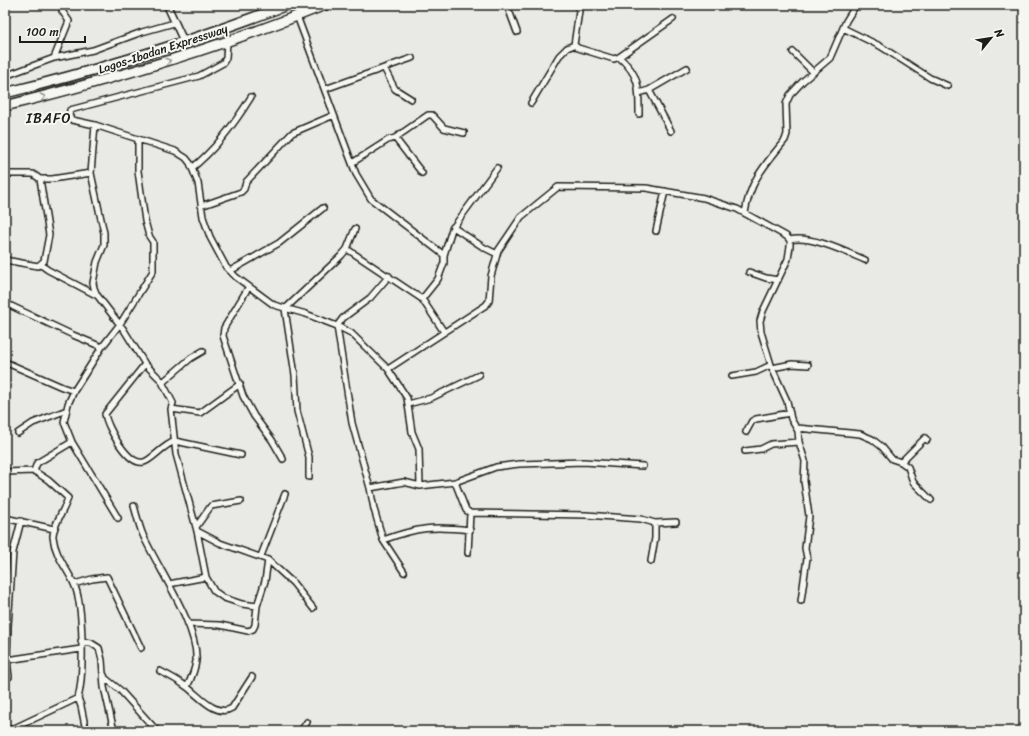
<svg xmlns="http://www.w3.org/2000/svg" width="1029" height="736" font-family="Sriracha,sans-serif">
<style>
.lines{fill:none;stroke-linecap:round;stroke-linejoin:round}
.minor-casing{stroke:#1c1c1c;stroke-width:8}
.tertiary-casing{stroke:#1c1c1c;stroke-width:9}
.motorway-casing{stroke:#1c1c1c;stroke-width:12}
.minor{stroke:#f6f6f2;stroke-width:5}
.tertiary{stroke:#f6f6f2;stroke-width:6}
.motorway{stroke:#f6f6f2;stroke-width:9}
.oneway{stroke:#949492}
.labels{text-anchor:middle;dominant-baseline:central;stroke-width:4;stroke-linejoin:round;paint-order:stroke}
.street-label{font-size:12px;fill:#1c1c1c;stroke:#f6f6f2}
.quarter-label{font-size:14px;letter-spacing:1px;fill:#1c1c1c;stroke:#f6f6f2}
</style>
<rect width="100%" height="100%" fill="#e9e9e5"/>
<filter id="ink" filterUnits="userSpaceOnUse"><feTurbulence type="fractalNoise" baseFrequency=".025" numOctaves="2"/><feDisplacementMap in="SourceGraphic" scale="8" xChannelSelector="R" yChannelSelector="G"/><feConvolveMatrix kernelMatrix="1 2 1 2 8 2 1 2 1" color-interpolation-filters="sRGB"/></filter>
<g filter="url(#ink)">
<g class="lines">
<!-- minor casing -->
<g class="minor-casing">
<path id="minor" d="M507 5 517 32
M297 16 356 174 371 199 444 255
M843 28 880 46 930 78 948 86
M227 42 226 58 223 63 199 76 70 110 69 116 72 120 95 125 175 151 186 158 190 163 198 183 203 217 210 237 226 267 236 277 274 305 306 314 337 326 351 333 388 369 407 398 412 432 419 449 420 486
M574 45 578 48 614 59 619 57 673 19
M574 45 579 11 578 5
M793 52 813 72
M619 57C640 75 639 88 639 114
M54 58 69 21 62 11 65 5
M384 68 395 89 411 99
M5 76 54 58 93 50 142 32 174 23
M325 89 412 58
M649 90 671 131
M639 93 649 90 687 68
M531 103 559 56 567 48 574 45
M95 125 91 173 104 233V245L97 262 93 283 94 288 97 295 124 330 145 364 161 380 173 403 171 409 176 454 197 531 206 577 214 591 224 598 242 604 257 606
M395 138 428 115H432L444 128 464 133
M352 163 388 140 395 138 422 173
M192 168C216 149 235 123 251 97
M5 174H33L40 179H52L91 173
M201 206 241 192 244 189 246 182 292 133 334 115
M745 213C750 180 765 165 785 140L787 134 786 104 790 95 803 81 830 58 846 21 856 5
M453 227 483 247 497 254
M656 231 665 191
M790 240C811 235 846 252 865 260
M347 249 422 299 444 332
M5 260 38 266 44 261 49 235 40 179
M41 265 48 270 96 295
M230 271 279 243 323 208
M749 272 766 278 778 280
M389 276 370 298 343 318 337 326 352 423 370 488 374 509 383 540 404 572
M248 288 224 328 223 336 243 396 254 416 272 440 283 459
M422 299 438 279 444 263V255L452 229 497 168
M5 303 73 335 102 347 120 324 153 271V242L149 236 145 221 138 171V140
M285 309 295 375 297 411 309 457V477
M285 309 341 256 347 249 355 229
M102 347 74 391 68 404 64 422 72 442 118 518
M5 362 62 387 74 391
M145 364 105 414C107 427 128 466 144 462 153 459 162 446 175 441L241 455
M772 368 792 364 808 365
M388 369 486 305 489 301 491 276 498 251 521 217 558 187 646 188 704 198 737 209 786 236 790 240V246L788 259 763 311 760 321 761 332 772 368 787 401 791 419 798 431 799 442 805 461 804 481 809 516 805 548 807 558 801 601
M732 376 756 372 771 365
M163 382 191 358 203 351
M408 404 431 398 479 375
M171 409 200 413 240 384
M797 428 860 434 872 439 882 447 892 459 901 462 908 467 913 482 931 500
M746 432 752 421 756 419 790 413
M18 433 33 423 67 410
M745 451 761 449 771 444 799 442
M901 462 925 438 927 440
M34 471 37 463 72 442
M5 472 34 471 48 480 68 498C65 509 52 527 53 537 55 556 67 568 74 584 84 605 84 676 78 698L8 731
M455 482 466 510 470 513 586 515 641 519 655 523 676 522
M370 488 404 482 420 486 455 482 496 467 519 464 584 462 643 466
M134 506C137 516 139 526 143 535 157 567 199 627 196 661 195 670 191 679 187 687
M5 518 54 529
M196 527 211 506 241 501
M197 531 220 543 268 560 293 583 313 608
M383 540C419 527 433 526 470 530
M468 553 470 513
M261 556 285 494
M651 561 655 538V523
M74 584 92 579 107 577 141 648
M169 584 206 577
M188 624 220 625 248 631 253 629 255 625 257 606 265 581 268 560
M81 641 91 643 99 648 102 660 104 687 114 731
M7 660 81 649
M160 671C170 676 179 681 187 687 199 696 217 718 232 708L252 677
M104 675 105 678 120 690 157 731
M5 679 9 677 7 660 8 626 13 552 21 521
M78 698 81 706 86 731
M301 731 307 722"/>
</g>
<!-- tertiary casing -->
<g class="tertiary-casing">
<path id="tertiary" d="M167 5 184 42"/>
</g>
<!-- motorway casing -->
<g class="motorway-casing">
<path id="motorway" d="M5 93C101 70 195 40 287 5
M5 106C114 79 221 47 325 5"/>
</g>
<!-- minor -->
<use href="#minor" class="minor"/>
<!-- tertiary -->
<use href="#tertiary" class="tertiary"/>
<!-- motorway -->
<use href="#motorway" class="motorway"/>
</g>
<!-- one-way arrows -->
<defs><path id="oneway-chevron" d="M-2-3.5L2.5 0L-2 3.5" fill="none" stroke-width="1.6" stroke-linecap="round" stroke-linejoin="round"/></defs>
<g class="oneway">
<use href="#oneway-chevron" transform="translate(168 61) rotate(-18)"/>
<use href="#oneway-chevron" transform="translate(43 97) rotate(-12)"/>
</g>
</g>
<g class="labels">
<!-- street labels -->
<g class="street-label">
<text transform="translate(163 49) rotate(-18)">Lagos-Ibadan Expressway</text>
</g>
<!-- quarter labels -->
<g class="quarter-label">
<text x="49" y="118">IBAFO</text>
</g>
</g>
<!-- margin -->
<rect width="1029" height="736" fill="none" stroke="#f6f6f2" stroke-width="20"/>
<rect x="10" y="10" width="1009" height="716" fill="none" stroke="#1c1c1c" stroke-width="1.5" filter="url(#ink)"/>
<!-- north arrow -->
<g transform="translate(991 38) rotate(60)" stroke="#f6f6f2" stroke-width="3" paint-order="stroke">
<path d="M0-3L7 15L0 10L-7 15Z" fill="#1c1c1c"/>
<text y="-6" font-size="11" font-weight="bold" text-anchor="middle" fill="#1c1c1c">N</text>
</g>
<!-- scale -->
<path d="M20 36v6h65v-6" fill="none" stroke="#1c1c1c" stroke-width="2"/>
<text x="26" y="36" font-size="12" fill="#1c1c1c" stroke="#f6f6f2" stroke-width="3" paint-order="stroke">100 m</text>
</svg>
